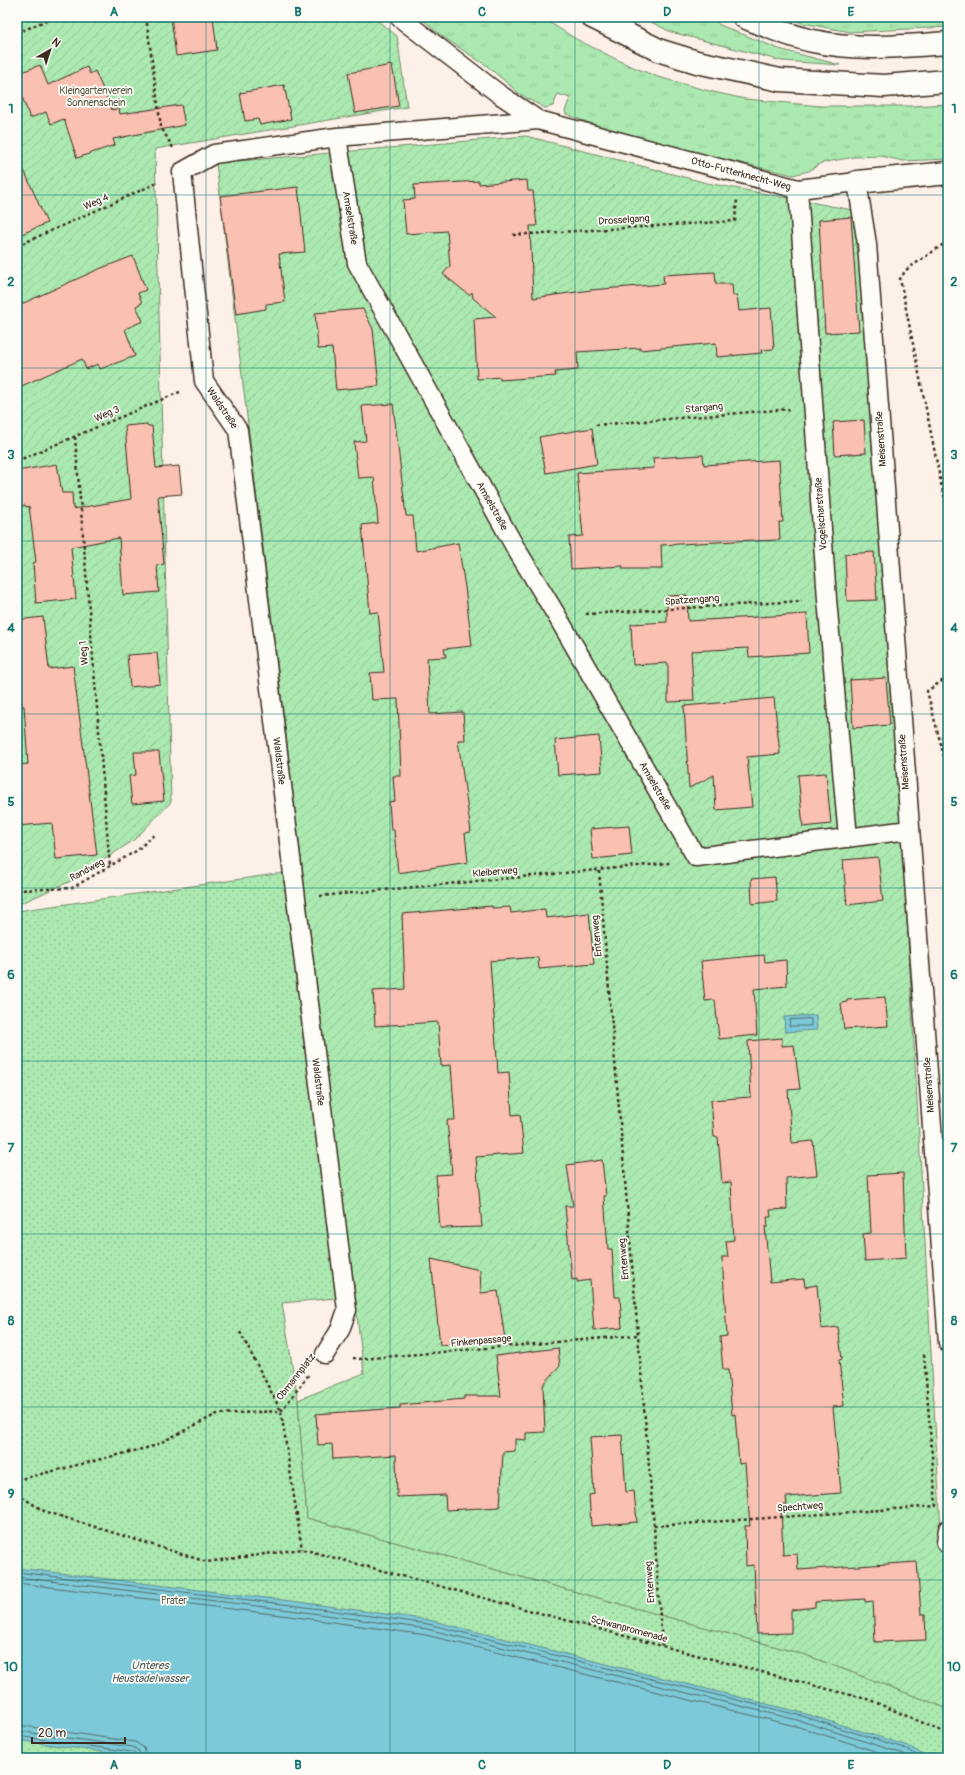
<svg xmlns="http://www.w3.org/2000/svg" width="965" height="1775" font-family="Pangolin,sans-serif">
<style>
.grass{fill:url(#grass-tufts);stroke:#738a67}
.park{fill:url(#park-dots);stroke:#738a67}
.garden{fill:url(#garden-furrows);stroke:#738a67}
.water{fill:#7ccad9;stroke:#628a8e}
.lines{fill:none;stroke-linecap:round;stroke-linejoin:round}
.shore{stroke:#556a69;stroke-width:1}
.building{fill:#fac0b2;stroke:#3b2a1e}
.lane-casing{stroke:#3b2a1e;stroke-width:21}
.street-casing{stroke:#3b2a1e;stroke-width:25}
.highway-casing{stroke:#3b2a1e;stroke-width:25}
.path{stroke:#3b2a1e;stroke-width:2.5;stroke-dasharray:3 3;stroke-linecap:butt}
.lane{stroke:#fdfcf7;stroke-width:18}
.street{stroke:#fdfcf7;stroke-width:22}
.highway{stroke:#fdfcf7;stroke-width:22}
.grid{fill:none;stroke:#0f766e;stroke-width:1;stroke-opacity:0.55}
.labels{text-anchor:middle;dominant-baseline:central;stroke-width:3.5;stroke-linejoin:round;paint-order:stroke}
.park-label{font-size:10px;fill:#575a42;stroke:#fdfcf7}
.street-label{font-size:10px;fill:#3b2a1e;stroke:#fdfcf7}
.water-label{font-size:11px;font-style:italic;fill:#4e5a56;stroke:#fdfcf7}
.neatline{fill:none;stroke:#0f766e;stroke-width:1.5}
.grid-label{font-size:13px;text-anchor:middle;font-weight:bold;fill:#0f766e}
</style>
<defs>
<pattern id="grass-tufts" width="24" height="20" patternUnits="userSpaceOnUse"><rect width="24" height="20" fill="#abe9b0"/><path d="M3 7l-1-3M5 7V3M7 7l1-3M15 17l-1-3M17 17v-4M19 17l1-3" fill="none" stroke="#94c897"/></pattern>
<pattern id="park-dots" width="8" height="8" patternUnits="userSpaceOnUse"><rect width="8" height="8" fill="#abe9b0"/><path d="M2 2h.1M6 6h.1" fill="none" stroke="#94c897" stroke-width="1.8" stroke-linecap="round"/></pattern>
<pattern id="garden-furrows" width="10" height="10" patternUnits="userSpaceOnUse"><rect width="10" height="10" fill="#abe9b0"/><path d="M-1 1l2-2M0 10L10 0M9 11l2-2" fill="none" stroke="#94c897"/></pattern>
</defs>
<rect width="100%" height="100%" fill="#fcf0e9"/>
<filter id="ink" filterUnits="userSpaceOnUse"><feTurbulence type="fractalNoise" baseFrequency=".025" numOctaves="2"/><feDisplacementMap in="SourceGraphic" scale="8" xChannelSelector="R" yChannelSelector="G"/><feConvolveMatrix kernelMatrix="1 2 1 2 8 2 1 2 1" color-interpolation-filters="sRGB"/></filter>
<g filter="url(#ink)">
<!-- grass -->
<path class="grass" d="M420 17H541L576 39 628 65 658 77 709 91 745 99 820 106H911L948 104V159L903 161 881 156 854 157 821 163 809 171 793 175 676 148 602 128 566 114 565 111 570 98 558 94 553 106 545 108 521 95 487 66 443 37Z
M641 17H710L720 25 779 49 840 65 782 61 671 32Z
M786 17H948V27L850 32 802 23Z"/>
<!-- park -->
<path class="park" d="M283 873 336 1298 282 1303 298 1400 307 1518 806 1655 941 1706 948 1711V1758H17V911Z"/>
<!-- garden -->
<path class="garden" d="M17 17H373L397 36 407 107 155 149 171 802 134 840 73 880 17 905Z
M526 136 707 183 858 211 902 830 942 1549H948V1711L941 1706 806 1655 307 1518 298 1400 364 1373 216 163Z"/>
<!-- water -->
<path class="water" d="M816 1015 817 1030 785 1032 784 1017Z
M17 1568 291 1601 429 1620 803 1713 908 1746 928 1758H145L17 1740Z"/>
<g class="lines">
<!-- shore -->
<path class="shore" d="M811 1019V1026H789L790 1020Z
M17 1572 291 1605 428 1624 802 1716 907 1749 921 1758
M17 1577 290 1610 427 1629 801 1721 904 1754 911 1758
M17 1583 289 1616 426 1635 799 1727 897 1758
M17 1725 135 1742 144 1748 147 1758
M17 1731 133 1747 139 1751 141 1758
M17 1736 132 1752 135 1754 136 1758"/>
</g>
<!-- building -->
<path class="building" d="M171 17H213L217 50 176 56Z
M40 65 48 85 87 67 90 74 95 71 112 110 119 108 120 114 181 105 185 125 113 139 115 145 77 158 64 119 51 124 46 112 30 118 17 83V74Z
M392 65 399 106 355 113 348 73Z
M284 85 291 119 260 125 258 119 245 121 240 93Z
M17 154 47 223 17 236Z
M527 180 528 191H533L537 226H530L533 298 591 290 664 284 663 275 715 272 716 284H732L733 296 737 295 739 311 771 308 774 349 761 350 762 353 717 357 716 343 640 350V348L577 352 578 370 555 372 556 376 500 380V377L477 379 474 319 496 317 473 298 472 292 469 295 443 274 450 266 447 231 406 234 403 200 415 199 414 185 479 181V184Z
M298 187 305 252 279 254 285 302 266 304V309L236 314 220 196Z
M851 217 859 331 825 333 819 220Z
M133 256 146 290 138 293 142 303 136 306 143 321 125 329 135 356 100 369 98 364 86 369 82 359 17 388V306L99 269Z
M363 309 373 329 379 386 336 390 332 348 318 349 315 313Z
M393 404 406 516H413L416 551 458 543 465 587 472 646 444 649 446 657 427 658 430 714 463 712 465 740H458L471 832 465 833 468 862 398 873 394 830H391L389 802 395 801 393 776H401L398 699 372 700 370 673 384 672 378 612 370 613 362 525 378 523 374 477 358 478 354 442 366 441 362 406Z
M864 420 866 453 835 455 833 422Z
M147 424 148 426H152L156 468 179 466 182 494 158 496 164 564 157 565 159 592 123 595 119 538 71 547 76 599 36 603 33 563 36 562 29 506 26 507 25 505 17 507V471L57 464 62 493H72L73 509 131 499 125 426Z
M592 428 597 464 546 473 539 437Z
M703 455 704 465 779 460 783 522H779L780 540 754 541V540L661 545 662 569H623V566L571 569 569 537 583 536 577 473 654 468 653 458Z
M874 552 877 600 847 601 845 554Z
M687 595 688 621 807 614 809 653 749 657 748 648 691 651 694 701 668 702V663L633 665 631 624 667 622V596Z
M43 617 49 669 73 666 97 855 56 859 52 823 17 826V765L28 764 24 706H22L17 665V620Z
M157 653 160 684 130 687 127 655Z
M886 678 890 725 853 728 850 680Z
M774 698 780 754 747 757 752 807 716 810 714 775 689 788 684 706Z
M599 736 602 772 558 775 555 740Z
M134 752H159L164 801 132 804 129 776 136 775Z
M826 773 831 824 803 827 798 775Z
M629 826 632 855 593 859 590 829Z
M878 857 883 901 847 905 843 860Z
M775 877 777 901 752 904 751 879Z
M492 906V908L510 907 511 913 545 909 546 918 589 913 594 964 539 969 538 957 490 961 498 1073 509 1072 512 1115 520 1114 524 1153 476 1157 482 1227 440 1228 436 1175 452 1174 447 1120H455L451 1065 441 1066 438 1022 375 1026 373 991 405 989 402 914Z
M764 955 765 962 786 960 787 986 754 989 757 1035 719 1039 715 1000 705 1001 701 961Z
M885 997 888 1026 844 1029 841 1003 847 1002V1000Z
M782 1038V1046L794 1045 800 1089 788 1090 792 1143 813 1141 817 1175 786 1178 787 1209 770 1210 771 1217H767L768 1227H765L770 1282 804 1279 805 1287 817 1285 821 1329 838 1327 842 1359 839 1360 844 1406 833 1407 841 1493 786 1497 787 1505H781L783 1555 797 1554 798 1570 917 1562 921 1614H925L926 1640 875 1642 873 1601 865 1602V1599L815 1602V1607L791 1610V1633L757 1634 754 1565 746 1566 745 1526H750L745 1463 739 1464 735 1414 732 1415 728 1370H723L720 1337 727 1336 722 1257H728L726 1241 734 1240 731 1182 722 1183 718 1137H714L711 1100 751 1097 748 1041Z
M602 1160 606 1196H604L608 1249H612L615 1297H620L622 1328 594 1330 590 1280 577 1282V1279L572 1280 565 1206H573L567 1165Z
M903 1173 906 1258 865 1261 863 1234 871 1233 868 1175Z
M431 1259 480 1270 481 1293 498 1291 505 1340 440 1345Z
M558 1348 560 1366 543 1385 545 1432 526 1433V1440L515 1439V1451L503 1452 500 1507 446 1510 445 1495 397 1497 396 1455 333 1459 332 1444 318 1445 316 1414 400 1408V1405L464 1399V1396H501L496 1356Z
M622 1435 626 1492 634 1491 637 1522 591 1526 589 1495 594 1494 590 1437Z"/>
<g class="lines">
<!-- lane casing -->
<g class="lane-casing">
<path id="lane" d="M399 17 499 94 538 120 798 189 857 182 867 244 948 1343
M337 137 357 263 515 547 557 616 696 857 909 830
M798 189 827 599 848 838
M325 1354 340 1330 347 1310 238 430 204 381 182 172 214 154 337 137 538 120
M948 1529 946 1543H948"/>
</g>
<!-- street casing -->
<g class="street-casing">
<path id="street" d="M857 182 948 173"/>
</g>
<!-- highway casing -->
<g class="highway-casing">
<path id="highway" d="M592 17 661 51 697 62 780 80 884 86 948 81
M744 17C766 26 789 36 813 41 858 51 903 46 948 43"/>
</g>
<!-- path -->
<path class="path" d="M146 17 161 127 173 148
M17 33 54 17
M513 235 735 221 737 198
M948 241 906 270 900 279 942 488 948 509
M17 246 157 183
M596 425 789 409
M75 437 110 867
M17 461 182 391
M586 614 802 601
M948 677 927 691 948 772
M599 871 654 1526 662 1646
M17 890 72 888 136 851 154 835
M320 896 670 863
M240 1332 281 1411 302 1549
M924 1354 936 1506
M353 1358 361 1359 638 1335
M281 1411 310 1373
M17 1480 154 1446 217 1414 281 1411
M17 1494 44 1511 207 1562 302 1549 662 1646 870 1700 948 1734
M654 1526 937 1506
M946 1569 948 1620"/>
<!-- lane -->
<use href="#lane" class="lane"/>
<!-- street -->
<use href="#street" class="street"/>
<!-- highway -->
<use href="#highway" class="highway"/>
</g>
</g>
<!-- grid -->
<path class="grid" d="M206 17V1758M390 17V1758M575 17V1758M759 17V1758M17 195H948M17 368H948M17 541H948M17 714H948M17 888H948M17 1061H948M17 1234H948M17 1407H948M17 1580H948"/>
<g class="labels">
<!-- park labels -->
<g class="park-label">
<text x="96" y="91">Kleingartenverein<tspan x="96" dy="12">Sonnenschein</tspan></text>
<text x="174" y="1601">Prater</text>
</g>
<!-- street labels -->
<g class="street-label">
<text transform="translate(741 174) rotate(15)">Otto-Futterknecht-Weg</text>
<text transform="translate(96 202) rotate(-24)">Weg 4</text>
<text transform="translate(350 218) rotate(81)">Amselstraße</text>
<text transform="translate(624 220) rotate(-4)">Drosselgang</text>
<text transform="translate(222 408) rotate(56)">Waldstraße</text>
<text transform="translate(704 408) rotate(-5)">Stargang</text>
<text transform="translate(107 414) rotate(-24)">Weg 3</text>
<text transform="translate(881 439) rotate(-94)">Meisenstraße</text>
<text transform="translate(492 506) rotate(61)">Amselstraße</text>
<text transform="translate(821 514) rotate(-94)">Vogelscharstraße</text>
<text transform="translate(692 600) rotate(-4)">Spatzengang</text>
<text transform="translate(84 653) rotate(-95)">Weg 1</text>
<text transform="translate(279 761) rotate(83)">Waldstraße</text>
<text transform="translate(904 762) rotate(-94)">Meisenstraße</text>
<text transform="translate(655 786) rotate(60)">Amselstraße</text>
<text transform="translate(87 870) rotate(-28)">Randweg</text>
<text transform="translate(495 872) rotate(-5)">Kleiberweg</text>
<text transform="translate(597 936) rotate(-95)">Entenweg</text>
<text transform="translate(318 1082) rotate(83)">Waldstraße</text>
<text transform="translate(929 1085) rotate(-94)">Meisenstraße</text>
<text transform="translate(624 1259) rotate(-95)">Entenweg</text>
<text transform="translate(481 1341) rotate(-5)">Finkenpassage</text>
<text transform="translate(296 1377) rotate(-52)">Obmannplatz</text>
<text transform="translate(800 1507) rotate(-4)">Spechtweg</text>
<text transform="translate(650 1582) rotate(-94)">Entenweg</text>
<text transform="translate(629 1629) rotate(15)">Schwanpromenade</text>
</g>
<!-- water labels -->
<g class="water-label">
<text x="150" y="1665">Unteres<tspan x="150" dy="13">Heustadelwasser</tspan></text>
</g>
</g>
<!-- margin -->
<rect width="965" height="1775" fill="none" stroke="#fdfcf7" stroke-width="44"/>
<!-- north arrow -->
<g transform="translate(50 50) rotate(39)" stroke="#fdfcf7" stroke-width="3" paint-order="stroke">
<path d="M0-3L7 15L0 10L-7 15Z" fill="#3b2a1e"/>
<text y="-6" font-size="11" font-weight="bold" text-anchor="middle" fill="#3b2a1e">N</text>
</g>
<!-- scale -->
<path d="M32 1737v6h93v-6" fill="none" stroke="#3b2a1e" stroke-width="2"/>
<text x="38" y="1737" font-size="12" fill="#3b2a1e" stroke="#fdfcf7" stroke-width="3" paint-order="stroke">20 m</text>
<rect x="22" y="22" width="921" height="1731" class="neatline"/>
<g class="grid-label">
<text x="114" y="16">A</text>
<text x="298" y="16">B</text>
<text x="482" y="16">C</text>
<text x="667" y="16">D</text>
<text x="851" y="16">E</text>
<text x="11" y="113">1</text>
<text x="954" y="113">1</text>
<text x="11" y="286">2</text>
<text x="954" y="286">2</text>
<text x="11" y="459">3</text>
<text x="954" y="459">3</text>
<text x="11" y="632">4</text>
<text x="954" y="632">4</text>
<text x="11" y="806">5</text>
<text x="954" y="806">5</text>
<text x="11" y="979">6</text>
<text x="954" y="979">6</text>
<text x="11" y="1152">7</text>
<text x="954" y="1152">7</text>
<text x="11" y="1325">8</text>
<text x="954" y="1325">8</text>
<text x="11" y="1498">9</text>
<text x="954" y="1498">9</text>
<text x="11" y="1671">10</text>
<text x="954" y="1671">10</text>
<text x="114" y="1769">A</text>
<text x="298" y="1769">B</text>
<text x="482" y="1769">C</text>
<text x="667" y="1769">D</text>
<text x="851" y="1769">E</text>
</g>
</svg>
